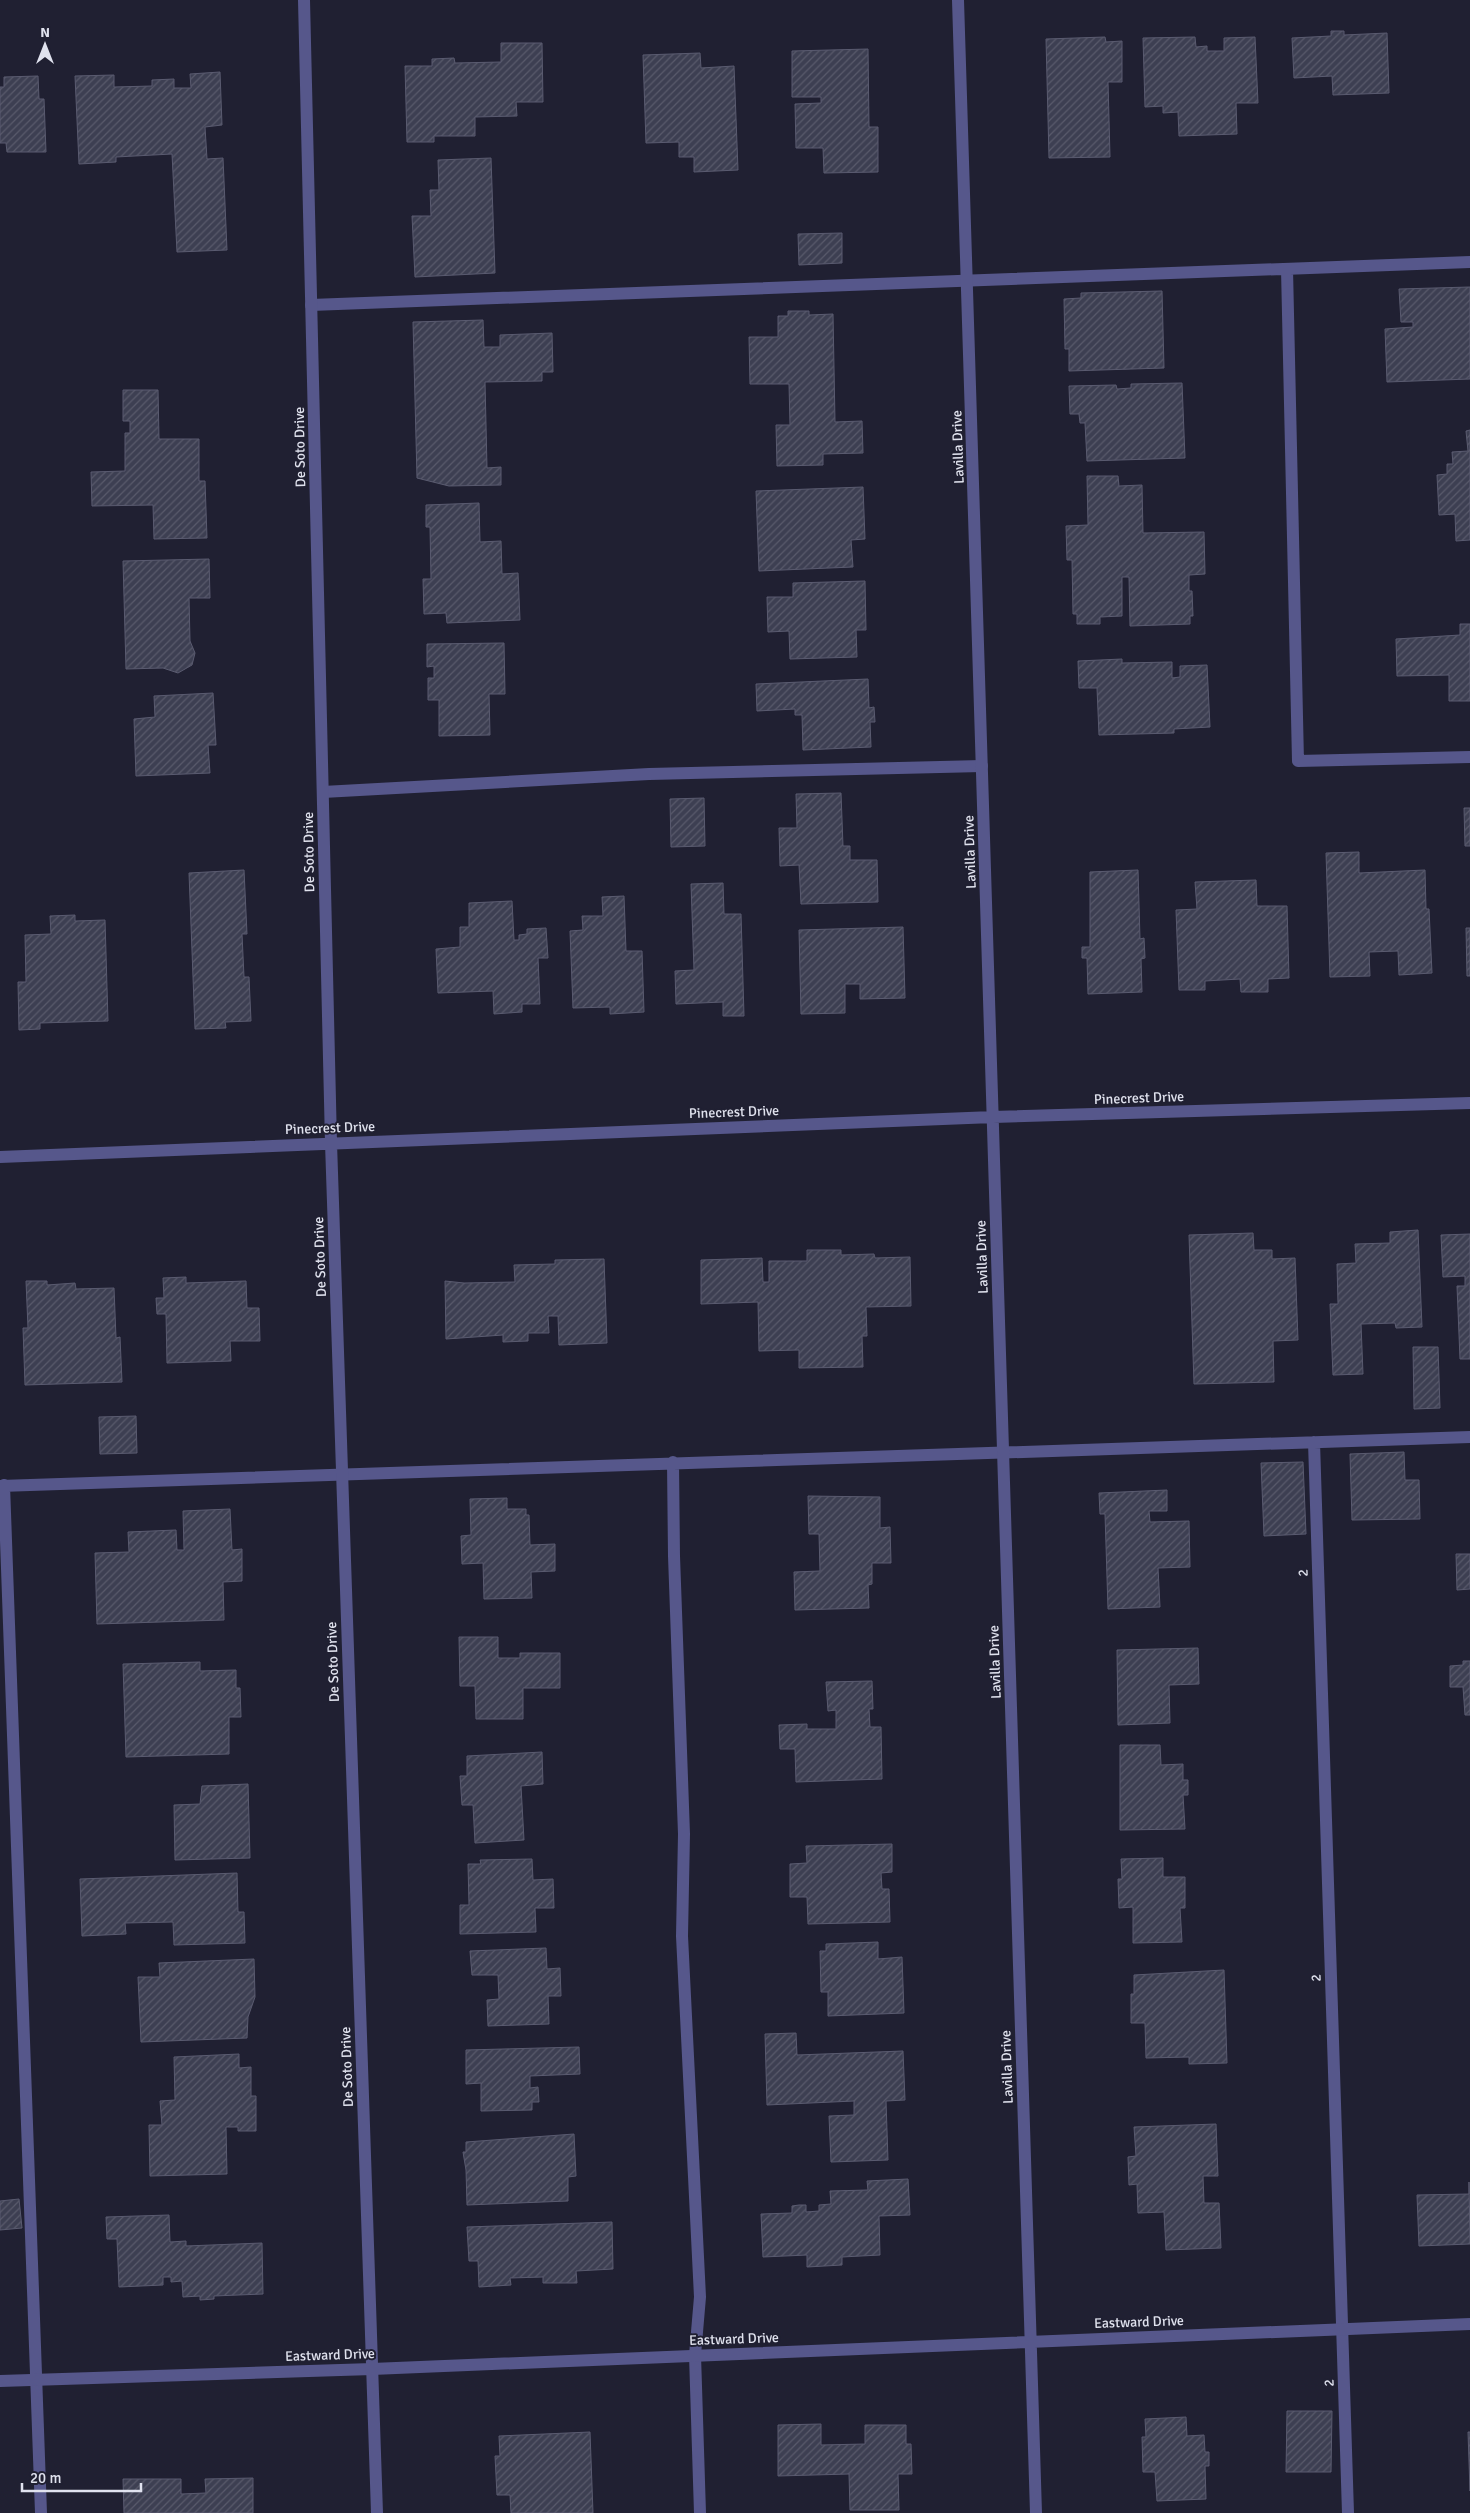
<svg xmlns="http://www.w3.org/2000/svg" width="1470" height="2513" font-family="Signika,sans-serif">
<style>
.building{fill:url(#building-hatch);stroke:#5a5b70}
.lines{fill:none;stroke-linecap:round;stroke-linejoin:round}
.lane{stroke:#56578b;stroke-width:12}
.street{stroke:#56578b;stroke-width:12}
.labels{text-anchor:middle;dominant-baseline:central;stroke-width:4;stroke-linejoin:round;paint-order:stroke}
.street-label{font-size:14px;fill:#e0e2ee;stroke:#202032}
</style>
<defs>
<pattern id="building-hatch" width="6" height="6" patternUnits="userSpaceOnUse" patternTransform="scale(1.25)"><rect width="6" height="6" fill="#3d3f52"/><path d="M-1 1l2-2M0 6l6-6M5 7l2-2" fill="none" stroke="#595a6b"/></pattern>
</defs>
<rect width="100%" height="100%" fill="#202032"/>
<!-- building -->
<path class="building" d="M1331 31H1344V35L1387 33 1389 93 1333 95 1332 76 1294 78 1292 38 1331 36Z
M1105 37 1106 42 1122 41V82H1108L1110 157 1049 158 1046 39Z
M1195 37 1196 47 1207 46V51H1224V38L1255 37 1258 103H1236L1237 134 1179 136 1178 112 1163 113V106L1145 107 1143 38Z
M501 43H542L543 102H516L517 116 475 117V136H434V142H407L405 66H432V59L454 58 455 63 501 62Z
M868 49 869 127H878V172L824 173 823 148H796L795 104 821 103V97H792V51Z
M700 53 701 68 734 66 738 170 694 172V157H679V142L646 143 643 55Z
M220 72 222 125 205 127 207 159 223 158 227 250 177 252 172 154 116 157V162L79 164 75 76 114 75V87L152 86V80L174 79V88H191L190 74Z
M38 76 39 99H44L46 152H7L6 143H0V87H4V77Z
M491 158 495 273 415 277 412 216H431L430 190H439L438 160Z
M842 233V263L799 265 798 234Z
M1470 287V379L1387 382 1385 329 1413 327V322H1401L1399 289Z
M1162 291 1164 368 1069 371V349H1065L1064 299 1081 298V293Z
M788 311H809V315L833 314 835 422 862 421 863 453 823 454V465L777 466 776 425H790L789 384H750L749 337H778V316H788Z
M483 320 484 347H500V335L552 333 553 372H542V381L485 382 487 468 501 467V485L449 486 417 478 413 322Z
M1182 383 1185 458 1087 461 1085 423H1080L1079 414H1070L1069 386 1116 385 1117 389 1131 388V384Z
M123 390H158L159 439H199V481H205L207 538 154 539 153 505 92 506 91 472 125 471V433H130V421H123Z
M1470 430V540L1456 541 1455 514 1439 515 1437 475 1447 474V464H1453L1452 452 1468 451 1466 431Z
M1087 476H1118L1119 486 1142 485 1143 533 1204 532 1205 574 1189 575V591H1192L1193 616H1190V624L1130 626 1129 577H1122V616L1100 617V624H1077V614H1073L1072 560H1067L1066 526 1088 525Z
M863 487 865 539 851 540 853 567 759 571 756 491Z
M479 503 480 542 501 541 502 574 518 573 520 620 447 623 446 613 424 614 423 579H431L430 527H426V505Z
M209 559 210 598H189L190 641 195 653 192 665 178 673 163 668 126 669 123 561Z
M865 581 866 630H856L857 657 790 659 789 631 768 632 767 597H793V583Z
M1460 624H1470V701H1449V675L1397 676 1396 639 1460 635Z
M504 643 505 694H489L490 735 439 736V700H428V678H434V666L427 667V644Z
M1122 659V663L1172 662V678L1180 677V666L1207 665 1210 727 1174 729V733L1099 735 1097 688H1079L1078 661Z
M868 679 869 708 874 707 875 722H870L871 747 803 750 802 715H795V709L757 711 756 684Z
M213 693 216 745H208L210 773 136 776 134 719 155 717 154 696Z
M841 793 843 846H850V860H877L878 902 801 904 799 865 780 866 779 828H797L796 794Z
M704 798 705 846 671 847 670 799Z
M1464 808H1470V846H1465Z
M1359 852V873L1425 870 1426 909H1429L1432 973 1399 975 1398 951 1369 952 1370 976 1330 977 1326 853Z
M244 870 247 934H242L244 977H249L251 1021 225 1022 226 1028 195 1029 189 873Z
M1138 870 1140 939 1144 938 1145 958 1141 959 1142 992 1088 994 1087 958H1082V947H1090V872Z
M1256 880 1257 906H1287L1289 978 1268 979V992H1241L1240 979 1205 981V990H1179L1176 910 1197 909 1195 882Z
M723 883 724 914H741L744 1016H723V1002L676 1004 675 971 694 970 691 884Z
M624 896 626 951H642L644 1012 610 1014V1007L573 1008 570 931 583 930 582 916H603L602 897Z
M512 901 514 940H519V935L527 934V929L546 928 548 958H538L540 1004H522V1012L494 1014 493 991 438 993 436 949 460 947V927H469V903Z
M75 915V921L105 920 108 1021 40 1023V1029L19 1030 18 982H26L25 935 51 934 50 916Z
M903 927 905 998 860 999V984H845V1013L801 1014 799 930Z
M1466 928H1470V976H1467Z
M1418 1230 1422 1327 1396 1328 1395 1323 1361 1324 1363 1374 1333 1375 1330 1304H1338L1337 1264 1356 1263 1355 1244 1390 1243V1232Z
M1253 1233 1254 1250H1272V1259L1295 1258 1298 1340 1273 1341 1274 1382 1194 1384 1189 1235Z
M1470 1234V1359H1460L1457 1286H1465V1276L1443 1277 1441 1235Z
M807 1250H841V1255L874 1254 875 1258 910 1257 911 1306 866 1307 867 1336H862L863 1367 799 1368V1350L759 1351 758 1302 701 1304V1260L762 1258 763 1282H769V1261H807Z
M604 1259 607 1343 559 1345 558 1316H548L549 1333H528V1341L503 1342V1335L446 1339 445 1281 464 1283 515 1282 514 1265 555 1264V1260Z
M186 1277V1283L246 1281 247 1308H259L260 1341H230L231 1361 167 1363 166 1314H157L156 1298H164L163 1278Z
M26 1281H47V1285L75 1283 76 1289 114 1288 116 1338 120 1337 122 1382 25 1385 23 1328H28Z
M1413 1347H1438L1440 1408 1414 1409Z
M136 1416 137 1453 100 1454 99 1417Z
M1404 1452 1405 1480H1419L1420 1519 1352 1520 1350 1454Z
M1303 1462 1306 1534 1264 1536 1261 1463Z
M1167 1490V1511H1149L1150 1522 1189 1521 1190 1567 1158 1568 1160 1607 1108 1609 1105 1514H1100L1099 1493Z
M808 1496 880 1497V1528L890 1527 891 1563H872V1584L868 1585 869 1608 795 1610 794 1572 820 1571 819 1534H809Z
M507 1498V1509H526V1515H529L530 1545 555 1544V1571L531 1572 532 1598 484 1599 483 1563 462 1564 461 1536 471 1535 470 1499Z
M230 1509 232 1550 242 1549V1581L223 1582 224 1620 97 1624 95 1553 129 1552 128 1532 176 1530 177 1550H184L183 1511Z
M1456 1554H1470V1589L1457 1590Z
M459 1637H498V1658H520V1653H560V1688H523V1719H476L475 1686H460Z
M1198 1648 1199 1684 1169 1685 1170 1723 1118 1725 1117 1650Z
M1463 1661H1470V1715H1465L1463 1687H1450V1666L1463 1665Z
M200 1662V1671L236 1670V1688H240L241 1717H229V1754L126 1757 123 1664Z
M872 1681 873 1709H869L870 1727H881L882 1779 796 1782 795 1749H780L779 1725 807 1724V1729H836V1710L828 1711 826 1682Z
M1120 1745H1160L1161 1765 1183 1764V1780H1188V1795H1183L1185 1829 1120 1830Z
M542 1752 543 1784 521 1786 524 1840 475 1843 473 1805H462L460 1776H467V1756Z
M248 1784 250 1858 175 1860 174 1805 200 1804 202 1786Z
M892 1844V1872L881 1873 882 1889H889L890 1922 808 1924 807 1897H790V1864L807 1863 806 1846Z
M1163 1858V1877H1185V1908H1180L1182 1942 1133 1943V1907L1119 1908 1118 1879H1122L1121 1859Z
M532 1859 533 1880 553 1879 554 1908H535L536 1932 460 1934V1905H469L468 1864H481L480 1860Z
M237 1873 238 1912H244L245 1943 174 1945 173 1922 125 1923 126 1934 82 1936 80 1879Z
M878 1942V1959L902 1957 904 2013 828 2016V1992H821L820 1951H826V1944Z
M546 1948 547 1969 560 1968 561 1996H548L549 2024 488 2026 487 2000 499 1999 498 1975H472L470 1951Z
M254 1959 255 1997 248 2017 247 2038 141 2042 138 1977H160L159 1963Z
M1224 1970 1227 2063 1189 2064V2057L1146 2058 1145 2023H1131V1994H1134V1975Z
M796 2033 797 2055 903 2051 905 2100 886 2101 888 2160 831 2162 829 2116 854 2115V2101L767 2105 765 2034Z
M579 2047 580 2074 530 2076V2088L538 2087 539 2102H532V2110L481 2111V2083L466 2084V2050Z
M239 2054V2068L251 2067V2096H256V2131H238V2127H226L227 2174 150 2176 149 2125H162L160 2101 175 2100 174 2057Z
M1216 2124 1218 2176H1203L1204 2203H1219L1221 2248 1166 2250 1164 2212 1138 2213 1137 2184 1129 2185 1128 2157 1136 2156 1134 2127Z
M574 2134 576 2176 568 2177V2201L467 2205 466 2170 463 2152H466V2142Z
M908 2179 910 2215 879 2216 880 2255 842 2257V2265L807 2267V2255L763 2257 761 2214 792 2213V2206L799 2205H806V2212L819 2211V2205L831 2204 830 2191 868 2190 867 2181Z
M1469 2182 1470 2244 1419 2246 1417 2195 1469 2194Z
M19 2199 22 2228 0 2230V2201Z
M169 2215 170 2242 186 2241V2246L262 2243 263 2294 214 2296V2299L200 2300V2296L183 2297 182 2281 171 2282V2277H163V2285L119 2287 117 2239H107L106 2217Z
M612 2222 613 2269 576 2271 577 2283H543V2277L510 2278 511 2285 479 2287 478 2261H469L467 2227Z
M1287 2411H1332L1331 2472H1286Z
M1186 2417 1187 2436 1204 2435 1205 2452H1209V2466H1205L1206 2499 1157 2501 1155 2472H1143L1142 2437H1146L1145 2419Z
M821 2424V2445L865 2444V2425H906V2444H911L912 2474H898L899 2510H850L849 2474 778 2476V2425Z
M590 2432 593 2513H511L510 2495H497L495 2456H500L499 2436Z
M1468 2432H1470V2491Z
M253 2478V2513H124L123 2479H181V2494L206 2493 205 2479Z"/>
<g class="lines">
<!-- lane -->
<path class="lane" d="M1287 269 1298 761 1470 757
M311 305 1470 262
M323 792 649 774 982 766
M1314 1442 1348 2513
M673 1462 674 1556 684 1834 682 1936 700 2297 695 2355 700 2513
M4 1485 41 2513
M0 1486 1470 1437"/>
<!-- street -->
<path class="street" d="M304 0 331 1143 377 2513
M958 0 1036 2513
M0 1157 993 1117 1470 1103
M0 2381 372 2369 1470 2324"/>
</g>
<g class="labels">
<!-- street labels -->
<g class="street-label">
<text transform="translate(300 447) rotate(-91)">De Soto Drive</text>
<text transform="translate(958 447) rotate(-92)">Lavilla Drive</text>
<text transform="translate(309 852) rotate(-91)">De Soto Drive</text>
<text transform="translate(970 852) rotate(-92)">Lavilla Drive</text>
<text transform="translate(1139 1098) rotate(-2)">Pinecrest Drive</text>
<text transform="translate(734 1112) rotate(-2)">Pinecrest Drive</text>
<text transform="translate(330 1128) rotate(-2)">Pinecrest Drive</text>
<text transform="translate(320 1257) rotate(-92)">De Soto Drive</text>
<text transform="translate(982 1257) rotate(-92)">Lavilla Drive</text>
<text transform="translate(1303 1573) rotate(-92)">2</text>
<text transform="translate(333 1662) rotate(-92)">De Soto Drive</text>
<text transform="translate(995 1662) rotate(-92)">Lavilla Drive</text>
<text transform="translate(1316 1978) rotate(-92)">2</text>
<text transform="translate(347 2067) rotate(-92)">De Soto Drive</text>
<text transform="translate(1007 2067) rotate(-92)">Lavilla Drive</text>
<text transform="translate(1139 2322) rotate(-2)">Eastward Drive</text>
<text transform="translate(734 2339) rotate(-2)">Eastward Drive</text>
<text transform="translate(330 2355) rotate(-2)">Eastward Drive</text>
<text transform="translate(1329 2383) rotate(-92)">2</text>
</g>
</g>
<!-- north arrow -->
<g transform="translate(45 45)" stroke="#202032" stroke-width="4" paint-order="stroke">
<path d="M0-4L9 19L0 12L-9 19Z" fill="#e0e2ee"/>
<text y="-8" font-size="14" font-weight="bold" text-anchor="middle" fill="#e0e2ee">N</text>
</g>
<!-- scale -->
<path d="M22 2483v8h119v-8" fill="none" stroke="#e0e2ee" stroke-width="2.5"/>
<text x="30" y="2483" font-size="15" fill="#e0e2ee" stroke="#202032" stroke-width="4" paint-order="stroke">20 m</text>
</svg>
